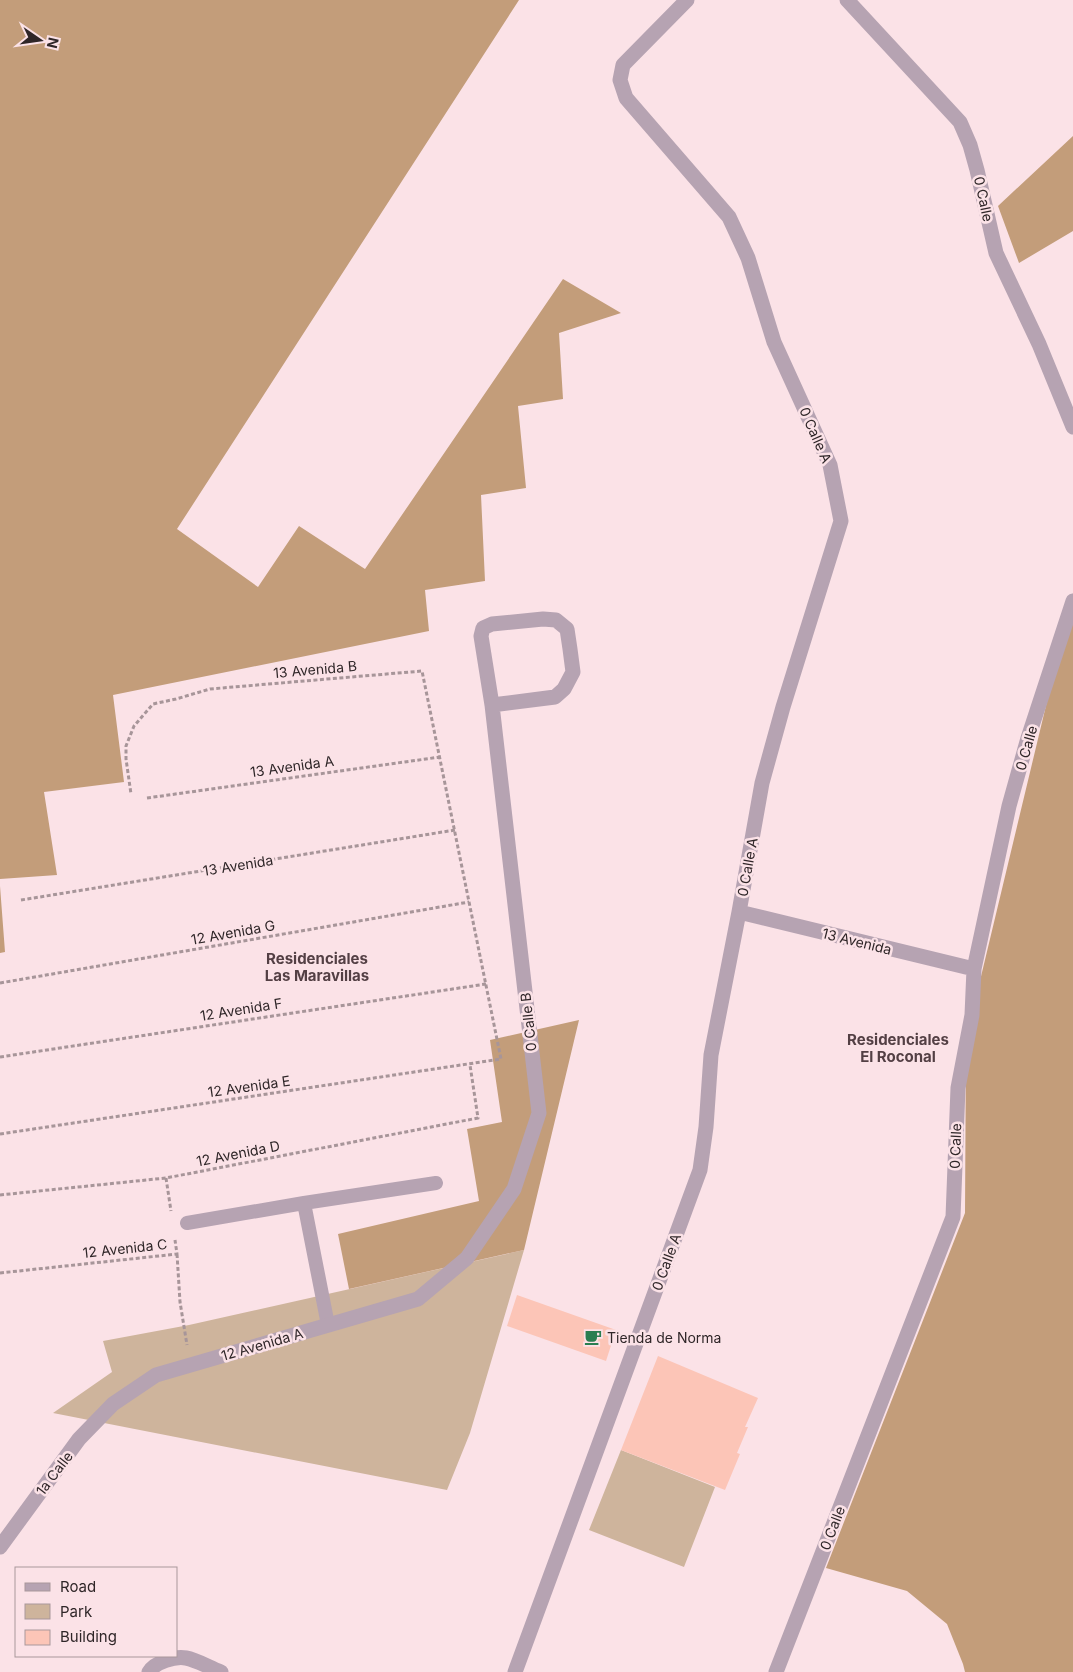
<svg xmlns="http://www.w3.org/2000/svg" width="1073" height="1672" font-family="Inter,sans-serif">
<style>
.green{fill:#ceb49c}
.forest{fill:#c39d7a}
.building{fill:#fcc5b7}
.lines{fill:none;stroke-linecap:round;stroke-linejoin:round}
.path{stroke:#a79599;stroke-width:3;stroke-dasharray:4 2.5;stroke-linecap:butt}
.service{stroke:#b6a3b2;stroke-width:14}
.minor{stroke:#b6a3b2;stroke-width:15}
.labels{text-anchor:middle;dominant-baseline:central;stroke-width:5;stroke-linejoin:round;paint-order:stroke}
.street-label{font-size:14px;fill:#2f2628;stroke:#fbe2e7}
.poi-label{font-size:14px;fill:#2f2628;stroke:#fbe2e7;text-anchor:start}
.neighbourhood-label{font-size:15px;font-weight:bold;fill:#533f44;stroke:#fbe2e7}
</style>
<rect width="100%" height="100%" fill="#fbe2e7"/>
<!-- green -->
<path class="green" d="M524 1250 470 1433 447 1490 53 1413 112 1372 103 1341 189 1325Z
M621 1450 715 1487 684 1567 589 1530Z"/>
<!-- forest -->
<path class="forest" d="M0 0H519L177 529 258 587 299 526 365 569 563 279 621 313 559 333 563 399 518 406 526 488 481 495 485 581 425 590 429 631 113 695 124 782 44 792 57 875 0 879Z
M1073 136V231L1019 263 998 206Z
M1073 593V1672H965L963 1664 947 1624 907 1591 826 1568 965 1213 966 1039Z
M0 886 5 952 0 953Z
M579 1020 524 1250 349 1289 338 1234 479 1201 467 1129 502 1122 490 1040Z"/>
<!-- building -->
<path class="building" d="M517 1295 616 1330 606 1361 507 1326Z
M658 1356 758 1398 745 1427H748L737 1453 740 1454 725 1490 621 1450Z"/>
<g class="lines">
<!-- path -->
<path class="path" d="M147 798 440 757
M21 900 455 830
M0 983 469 902
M0 1057 486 984
M0 1134 501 1059 422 671 210 689 176 699 153 704 134 726 126 746V759L131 794
M166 1178 171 1211
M0 1195 166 1178 478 1118 470 1065
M177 1254 180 1302 187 1345
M0 1273 177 1254 175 1240"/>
<!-- service -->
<path class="service" d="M187 1223 304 1203
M328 1325 304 1203 436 1183"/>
<!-- minor -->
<path class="minor" d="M847 0 960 122 970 145 977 170 996 253 1039 344 1073 427
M739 912 974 969
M0 1547 79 1439 113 1404 156 1375 418 1299 467 1258 514 1189 539 1113 492 705 481 636 483 628 492 624 543 619 556 620 567 629 570 649 573 672 564 689 555 697 492 705
M149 1672C155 1662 175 1656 186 1658 197 1660 210 1668 221 1672
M515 1672 700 1170 706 1127 711 1055 739 912 762 783 783 707 841 521 830 465 774 342 748 258 729 217 626 98 620 80 623 65 687 0
M776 1672 953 1217 958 1088 972 1015 974 969 1009 806 1028 738 1073 601"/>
</g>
<!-- icons -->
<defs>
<g id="cafe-bare" transform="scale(1.35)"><path d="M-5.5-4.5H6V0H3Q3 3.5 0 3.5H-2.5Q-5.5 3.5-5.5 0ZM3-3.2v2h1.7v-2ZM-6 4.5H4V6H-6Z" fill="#2a7e51" stroke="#fbe2e7" stroke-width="2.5" paint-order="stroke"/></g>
</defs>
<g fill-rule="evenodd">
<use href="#cafe-bare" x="593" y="1337"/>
</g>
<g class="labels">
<!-- street labels -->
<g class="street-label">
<text transform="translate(984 199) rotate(78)">0 Calle</text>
<text transform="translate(816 435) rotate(66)">0 Calle A</text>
<text transform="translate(315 669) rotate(-5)">13 Avenida B</text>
<text transform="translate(1026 748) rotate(-74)">0 Calle</text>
<text transform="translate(292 766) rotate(-8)">13 Avenida A</text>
<text transform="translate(238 865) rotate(-9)">13 Avenida</text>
<text transform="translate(747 867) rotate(-80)">0 Calle A</text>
<text transform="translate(233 932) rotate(-10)">12 Avenida G</text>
<text transform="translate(857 941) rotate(14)">13 Avenida</text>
<text transform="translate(241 1009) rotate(-9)">12 Avenida F</text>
<text transform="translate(528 1022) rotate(-96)">0 Calle B</text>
<text transform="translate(249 1086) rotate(-8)">12 Avenida E</text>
<text transform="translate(955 1146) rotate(-88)">0 Calle</text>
<text transform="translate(238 1153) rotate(-11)">12 Avenida D</text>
<text transform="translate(125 1248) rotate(-6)">12 Avenida C</text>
<text transform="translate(666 1262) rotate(-70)">0 Calle A</text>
<text transform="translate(262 1344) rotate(-16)">12 Avenida A</text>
<text transform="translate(54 1473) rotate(-53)">1a Calle</text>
<text transform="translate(832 1528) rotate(-69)">0 Calle</text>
</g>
<!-- poi labels -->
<g class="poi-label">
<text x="607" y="1337">Tienda de Norma</text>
</g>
<!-- neighbourhood labels -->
<g class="neighbourhood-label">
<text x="317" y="958">Residenciales<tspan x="317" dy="17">Las Maravillas</tspan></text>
<text x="898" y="1039">Residenciales<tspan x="898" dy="17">El Roconal</tspan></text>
</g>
</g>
<!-- legend -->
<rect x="15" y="1567" width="162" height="90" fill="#fbe2e7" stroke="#a9979b"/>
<rect x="25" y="1583" width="25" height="8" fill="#b6a3b2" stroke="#a9979b"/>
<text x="60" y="1592" font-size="15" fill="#2f2628">Road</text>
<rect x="25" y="1604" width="25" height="15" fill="#ceb49c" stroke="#a9979b"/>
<text x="60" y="1617" font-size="15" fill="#2f2628">Park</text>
<rect x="25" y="1630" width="25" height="15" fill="#fcc5b7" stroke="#a9979b"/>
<text x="60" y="1642" font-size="15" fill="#2f2628">Building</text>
<!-- north arrow -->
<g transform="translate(40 40) rotate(103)" stroke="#fbe2e7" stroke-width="4" paint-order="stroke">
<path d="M0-4L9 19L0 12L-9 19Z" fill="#2f2628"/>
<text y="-8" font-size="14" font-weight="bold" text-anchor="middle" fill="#2f2628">N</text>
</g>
</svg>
